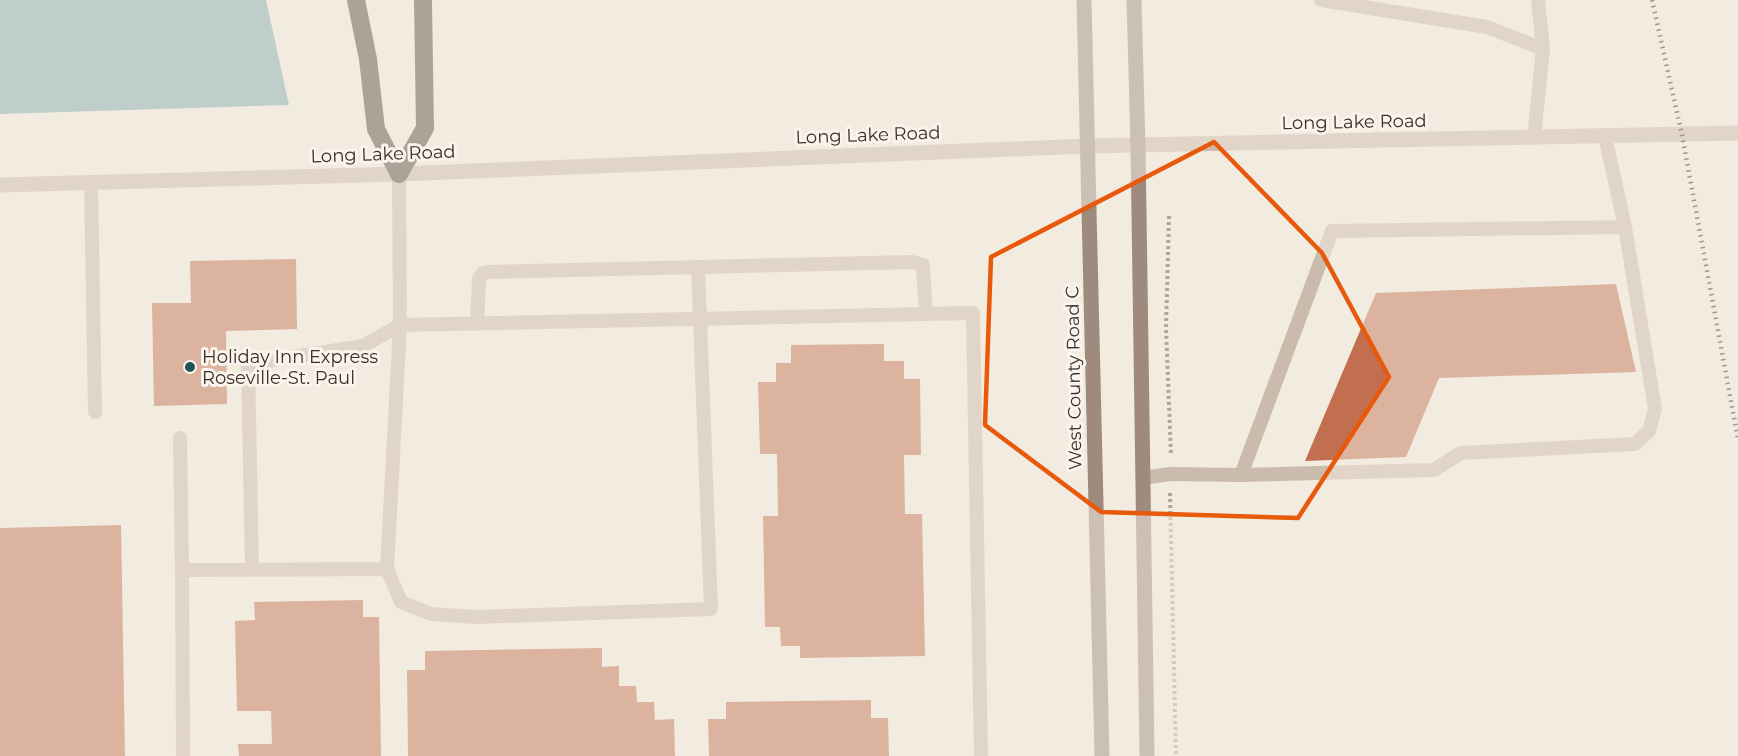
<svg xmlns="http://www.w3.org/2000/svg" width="1738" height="756" font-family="Montserrat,sans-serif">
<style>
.water{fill:#80abaf}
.building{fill:#c26f4f}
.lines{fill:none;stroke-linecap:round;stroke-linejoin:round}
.path{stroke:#b6a596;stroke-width:4;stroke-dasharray:3 3;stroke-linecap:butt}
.service{stroke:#cbbbac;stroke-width:14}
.tertiary{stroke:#cbbbac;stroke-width:15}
.secondary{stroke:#9e8b7d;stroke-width:15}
.motorway{stroke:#594a42;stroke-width:18}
.rail{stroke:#39302b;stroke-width:4.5;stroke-dasharray:1.5 4.5;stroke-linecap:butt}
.marked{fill:none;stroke:#e8590c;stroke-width:4.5;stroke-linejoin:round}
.poi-dot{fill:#215459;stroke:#faf4ed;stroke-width:2}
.labels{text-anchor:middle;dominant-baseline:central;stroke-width:6;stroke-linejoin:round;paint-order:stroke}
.street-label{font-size:18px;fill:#39302b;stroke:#faf4ed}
.poi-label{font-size:18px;fill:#39302b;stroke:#faf4ed;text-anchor:start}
</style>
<rect width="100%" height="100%" fill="#f2ebe0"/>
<!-- water -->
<path class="water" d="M0 0H266L289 105 0 114Z"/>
<!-- building -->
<path class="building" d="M296 259 297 329 226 331 227 404 154 406 152 303H191L190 261Z
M1616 284 1636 372 1439 378 1406 457 1305 461 1376 293Z
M884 344V361H904V379H920L921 455H904L905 514H922L925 656 800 658V646H781L780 627H765L763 516H778L777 454H760L758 382H776V363H791V345Z
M121 525 125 756H0V528Z
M363 600V617H379L381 756H239L238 744H272L271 711H237L235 621 255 620 254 602Z
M602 648V667L619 666V686H636L637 702H654L655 720 674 719 675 756H408L407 670H425V651Z
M871 700V718H888L889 756H709L708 719H726V702Z"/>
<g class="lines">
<!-- path -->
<path class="path" d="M1169 216 1166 328 1171 455
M1170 493 1176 756"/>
<!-- service -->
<path class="service" d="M1321 0 1487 27 1543 49
M1534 138 1543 49 1538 0
M399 174 400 325 973 313 981 756
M91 182 95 412
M477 324 479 278 483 273 489 272 912 262 923 265 926 314
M180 438 182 570
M1241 475 1332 231 1625 227
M1143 478 1170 474 1241 475 1434 470 1461 453 1635 444 1649 431 1655 409 1625 227 1605 136
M387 569 400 325
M252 570 248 364 363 346 400 325
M183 756 182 570 387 569 401 602 431 614 476 617 711 609 698 267"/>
<!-- tertiary -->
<path class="tertiary" d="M0 185 399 174 1088 146 1738 133"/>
<!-- secondary -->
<path class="secondary" d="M1084 0 1102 756
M1134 0 1138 146 1147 756"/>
<!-- motorway -->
<path class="motorway" d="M356 0 368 59 376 129 399 174
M399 174 425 128 423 0"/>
<!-- rail -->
<path class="rail" d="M1652 0 1682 135 1738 439"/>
</g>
<!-- marked area -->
<path d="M0 0H1738V756H0ZM1214 142 1322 253 1389 377 1298 518 1101 512 985 425 991 257Z" fill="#f2ebe0" fill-opacity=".55" fill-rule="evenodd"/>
<path class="marked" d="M1214 142 1322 253 1389 377 1298 518 1101 512 985 425 991 257Z"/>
<!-- markers -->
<circle class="poi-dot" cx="190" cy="367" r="6"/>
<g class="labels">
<!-- street labels -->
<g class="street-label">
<text transform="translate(1354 122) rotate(-1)">Long Lake Road</text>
<text transform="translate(868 135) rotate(-2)">Long Lake Road</text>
<text transform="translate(383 154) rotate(-2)">Long Lake Road</text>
<text transform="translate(1074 378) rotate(-91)">West County Road C</text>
</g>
<!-- poi labels -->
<g class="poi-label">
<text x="202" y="357">Holiday Inn Express<tspan x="202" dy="21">Roseville-St. Paul</tspan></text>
</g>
</g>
</svg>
